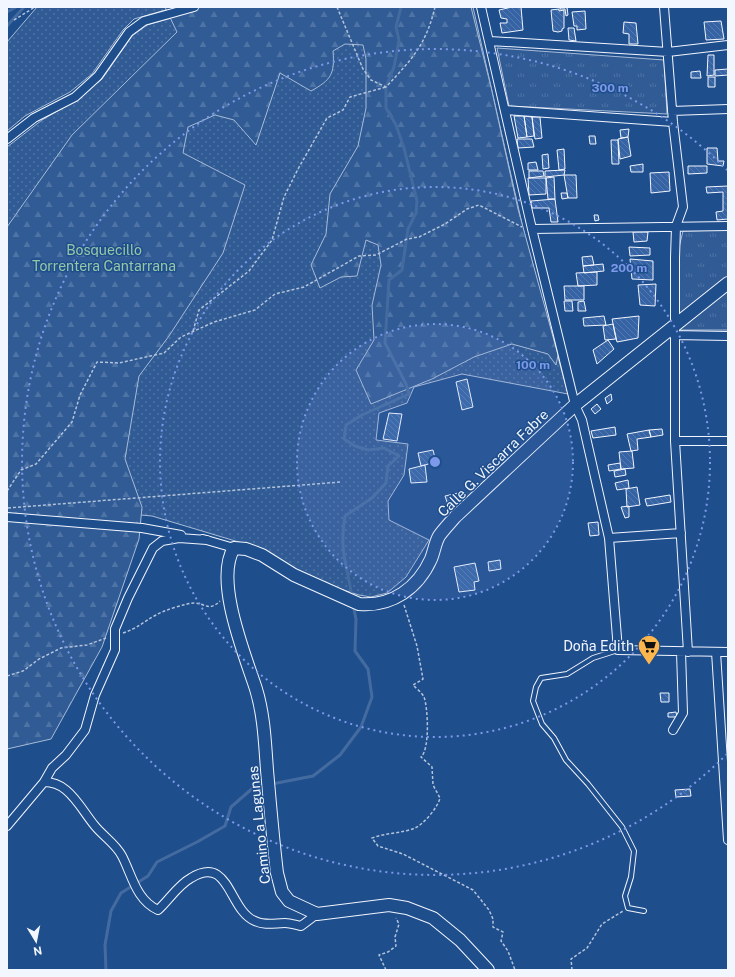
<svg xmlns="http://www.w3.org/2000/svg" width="735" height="977" font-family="'Public Sans',sans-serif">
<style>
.grass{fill:url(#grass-dots);stroke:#a8bbd7}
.forest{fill:url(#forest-firs);stroke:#a8bbd7}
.park{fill:url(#park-tufts);stroke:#a8bbd7}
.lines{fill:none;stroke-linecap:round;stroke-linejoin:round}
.stream{stroke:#446ba0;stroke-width:3}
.building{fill:url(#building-back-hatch);stroke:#f2f6ff}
.lane-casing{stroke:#f2f6ff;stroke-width:6}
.street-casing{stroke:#f2f6ff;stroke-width:10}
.secondary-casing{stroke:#f2f6ff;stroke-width:14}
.path{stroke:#b3c4dc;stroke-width:1.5;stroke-dasharray:3 2;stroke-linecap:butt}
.lane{stroke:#1f4e8c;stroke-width:4}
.street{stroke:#1f4e8c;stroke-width:8}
.secondary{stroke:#1f4e8c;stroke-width:12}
.ring{fill:none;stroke:#7d9aea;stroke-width:2;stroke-dasharray:2 4}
.labels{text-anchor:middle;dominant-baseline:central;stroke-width:3;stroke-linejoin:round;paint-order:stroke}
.park-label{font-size:14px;fill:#97c8a6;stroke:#1f4e8c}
.street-label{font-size:14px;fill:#f2f6ff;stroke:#1f4e8c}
.poi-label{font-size:14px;fill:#f2f6ff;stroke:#1f4e8c;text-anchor:end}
.centre{fill:#7d9aea;stroke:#1f4e8c;stroke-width:2}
.ring-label{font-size:12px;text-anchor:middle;font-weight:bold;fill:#7d9aea;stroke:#1f4e8c;stroke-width:3;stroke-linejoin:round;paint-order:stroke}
</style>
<defs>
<pattern id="grass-dots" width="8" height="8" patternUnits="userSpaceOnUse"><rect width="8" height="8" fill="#305b95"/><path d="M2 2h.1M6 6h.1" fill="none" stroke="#4e73a5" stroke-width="1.8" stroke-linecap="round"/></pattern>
<pattern id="forest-firs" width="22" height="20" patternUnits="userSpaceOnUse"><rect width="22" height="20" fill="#305b95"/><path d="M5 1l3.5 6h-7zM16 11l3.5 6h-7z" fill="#4e73a5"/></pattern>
<pattern id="park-tufts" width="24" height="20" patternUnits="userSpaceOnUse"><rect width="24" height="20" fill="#305b95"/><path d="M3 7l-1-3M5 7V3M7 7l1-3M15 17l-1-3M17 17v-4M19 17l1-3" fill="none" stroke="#4e73a5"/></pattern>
<pattern id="building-back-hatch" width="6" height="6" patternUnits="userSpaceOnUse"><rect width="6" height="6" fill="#3563a3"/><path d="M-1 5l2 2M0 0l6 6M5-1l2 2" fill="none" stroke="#537ab1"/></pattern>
</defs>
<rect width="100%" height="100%" fill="#1f4e8c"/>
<!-- grass -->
<path class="grass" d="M37 7H176L134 19 123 30 92 74 70 92 25 116 7 131V42Z
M203 7H473L523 228 568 394 462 374 414 387 407 403 379 413 376 440 408 444 404 475 388 501 389 520 429 540 406 577 387 593 371 597 359 595 299 576 252 546 152 516 7 503V147L42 120 78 99 102 79 132 36 147 25 199 10Z"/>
<!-- forest -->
<path class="forest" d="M165 7H471L491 87 518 209 558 355 556 365 548 354 512 344 474 357 432 379 371 404 356 370 374 340 372 305 381 265 378 245 366 240 357 276 341 277 320 288 311 265 326 234 330 194 358 146 366 108V59L363 45 345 44 333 51C335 74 331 80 311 91L280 73 256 145 234 120 215 115 188 127 183 153 245 185 223 253 169 336 139 376 125 459 142 507 139 539 102 647 51 739 7 749V227L72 135 177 32Z"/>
<!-- park -->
<path class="park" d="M497 48 664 60 667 114 509 106Z
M728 230V277L677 316 676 260 683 231Z
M728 291V330H679Z"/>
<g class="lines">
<!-- stream -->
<path class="stream" d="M7 12 16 7
M7 26 24 7
M352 597C347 565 339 550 345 516L372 498 386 483 388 466 399 456 384 448 368 450 355 446 344 439 346 425 362 415 409 394 406 384 385 343 389 280 402 270 408 229 416 213 417 201 404 148 396 125 386 108V87L394 67 399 40 396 27 401 7
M272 784 313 776 340 755 361 727 372 697 368 669 355 651 356 619 353 605
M106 970 105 945 111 911 121 893 148 876 157 862 197 842 225 826 231 807 254 787 266 785"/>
</g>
<!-- building -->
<path class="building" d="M512 7H521L523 30 502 33 500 23H507V19L501 18 499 10Z
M560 7H567L568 15 566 16 565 9H560Z
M559 9V11L564 10V28L562 29V31L558 32 553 31 551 10Z
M585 11 586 29 577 30V26H574L572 12Z
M721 21 724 39 706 40 704 22Z
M624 22 636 23 638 44H629V34L623 33Z
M568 28H574L576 41 569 40Z
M708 55H714V75L707 76Z
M728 69V75L715 76V70Z
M700 71 701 78H691V72Z
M708 77H715V87H708Z
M514 116H524L527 137 518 138Z
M524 116 532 117 534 136 527 137Z
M532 117H540L542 138 535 139Z
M629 129 628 137 621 138 620 130Z
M589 136H595L596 144H590Z
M628 137 631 156 620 159 618 139Z
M517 139H532L534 147 518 148Z
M611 140H618L619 164H612Z
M707 148H717L718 161H724L723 166 707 164Z
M564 149 565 169 559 170 557 150Z
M548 154 549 168 543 169 542 155Z
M536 162 538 170H528V163Z
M643 164V172H631L630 166Z
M688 166H707V173L688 174Z
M565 170 564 175 545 177V171Z
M529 171H543L544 176 529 178Z
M669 172 670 191 651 193 650 173Z
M564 175H576L577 198H568Z
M554 177 555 199H548L546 178Z
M528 178H546V194L529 195Z
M728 186V219L717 220 716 212 723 211V192L707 193 706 187Z
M561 193H567L568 198 562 199Z
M555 199 558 222H551L549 208H532L531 201Z
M594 215H598L599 220 595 221Z
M633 232H648L647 241 634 242Z
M629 247 650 248V255L630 256Z
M592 256 594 265 583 266 582 257Z
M630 259 653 261V280L632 279Z
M603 264 604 271 584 273 583 266Z
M597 272V285L578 286 576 273Z
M656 284 655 306 640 305 638 285Z
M564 286H584V300H565Z
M564 301H572L573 311H565Z
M584 301 586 311H578V302Z
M604 316 606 325 584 326 583 318Z
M639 316 638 338 617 342 612 319Z
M613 324 616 339 605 340 603 326Z
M608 340 614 349 597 364 593 350Z
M467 379 473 407 462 410 456 382Z
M611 394 612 400 607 404 605 398Z
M597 404 601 409 595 414 591 409Z
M389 413 402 414 397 441 383 439Z
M615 427 616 435 593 438 591 431Z
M662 429 663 435 651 437 649 430Z
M649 430 651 437 637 439 638 450 631 451 627 434Z
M433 450 436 462 421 466 418 453Z
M632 451 634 468 621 469 619 452Z
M620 463 621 469 609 471 608 465Z
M425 465 427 482 411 483 409 469Z
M625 469 626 475 615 477 614 471Z
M628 480 629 488 617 490 615 483Z
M637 487 640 505 627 507 626 489Z
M458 493 460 502 448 505 445 496Z
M670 495 671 502 647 506 645 499Z
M629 506V517L625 518 621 507Z
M598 522 599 535 590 536 588 523Z
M500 560 501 569 489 571 488 562Z
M475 563 479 581 474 582 475 590 459 592 454 567Z
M660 693H669V702H661Z
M676 712 677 717H668V713Z
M690 789 691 796 676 797 675 790Z"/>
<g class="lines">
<!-- lane casing -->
<g class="lane-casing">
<path id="lane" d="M618 650 593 658 567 674 541 678 536 687 533 701 542 724 554 738 566 760 588 784 622 827 634 851 631 877 625 896 628 908 644 911"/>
</g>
<!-- street casing -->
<g class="street-casing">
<path id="street" d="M481 7 532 229 575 405 582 420 609 538 618 650 728 652
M664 7 673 122 683 207 676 226 675 258V441L688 652
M490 41 668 52 728 45
M505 110 673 122
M672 111 728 109
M7 139 34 118 75 97 98 76 129 32 144 21 194 7
M532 229 728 226
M674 335 728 336
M675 441H728
M7 517 142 528 181 535
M609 538 681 533
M203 539 234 548
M716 652 728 840
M673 730 683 713 681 652
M44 782 52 768 66 755 85 730 95 695 115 650V629L128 598 153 548 162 541 179 538 207 540
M7 826 44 782C53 782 59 784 66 790 78 800 85 814 95 826 103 836 116 844 122 856 132 875 136 900 158 910 169 900 178 885 191 878 230 854 228 910 255 921 265 926 275 923 285 923 290 923 296 925 301 926L317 914"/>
</g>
<!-- secondary casing -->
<g class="secondary-casing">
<path id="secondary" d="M488 970 460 940 433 918 407 908 389 905 317 914 289 901 282 892 277 873C273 839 270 805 267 770 265 743 264 715 256 689 245 655 214 580 234 548L246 549 262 555 294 575 359 604C392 607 418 588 431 559 434 552 435 543 439 536 444 529 450 523 455 517L575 405 728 283"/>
</g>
<!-- path -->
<path class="path" d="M337 7 363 69 371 80 386 87C412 59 426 45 435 7
M14 20 35 7
M193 331 199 310 249 271 272 240 284 197 298 169 327 118 343 110 350 97 386 87
M7 491 21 470 36 464 72 422 80 395 97 362 119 363 164 353 181 337 214 322 255 310 275 294 304 287 359 256 376 255 407 239 419 237 445 224 467 209 479 205 522 227
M8 508 341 482
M404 605 417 646 423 679 413 685C416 688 422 693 424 697 428 708 430 749 421 757L432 767 433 785 440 798C438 807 424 824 415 828 404 833 385 833 372 838L378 846 403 854 473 890 489 910 493 919V927L503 932 501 941 508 951 515 970
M123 633C138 628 143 622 156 615 162 611 187 603 194 603 205 603 209 612 220 601
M7 676 23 671 39 659 61 648 87 645 106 638
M386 970 379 955 388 952 396 946 395 937 399 924 396 918
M572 970 571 959 587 948 602 924 623 911"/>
<!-- lane -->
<use href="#lane" class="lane"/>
<!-- street -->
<use href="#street" class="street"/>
<!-- secondary -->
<use href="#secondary" class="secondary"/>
</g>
<!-- distance rings -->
<circle cx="435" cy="462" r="138" fill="#7d9aea" fill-opacity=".12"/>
<g class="ring">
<circle cx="435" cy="462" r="138"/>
<circle cx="435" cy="462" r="275"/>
<path d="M727 754A413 413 0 1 1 727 170"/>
</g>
<!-- icons -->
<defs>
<g id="supermarket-pin" transform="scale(1.15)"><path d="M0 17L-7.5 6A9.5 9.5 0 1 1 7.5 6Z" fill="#ffb74d" stroke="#1f4e8c"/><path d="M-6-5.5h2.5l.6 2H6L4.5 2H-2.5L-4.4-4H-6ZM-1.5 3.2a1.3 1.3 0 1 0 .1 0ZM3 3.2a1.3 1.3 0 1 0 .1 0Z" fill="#111"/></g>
</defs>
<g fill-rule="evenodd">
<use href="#supermarket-pin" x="649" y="646"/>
</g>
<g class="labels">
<!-- park labels -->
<g class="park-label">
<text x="104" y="250">Bosquecillo<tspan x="104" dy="16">Torrentera Cantarrana</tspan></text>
</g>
<!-- street labels -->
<g class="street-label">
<text transform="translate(493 463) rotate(-44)">Calle G. Viscarra Fabre</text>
<text transform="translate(259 825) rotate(-96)">Camino a Lagunas</text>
</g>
<!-- poi labels -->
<g class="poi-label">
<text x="634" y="646">Doña Edith</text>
</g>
</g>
<circle cx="435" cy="462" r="6" class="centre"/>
<g class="ring-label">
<text x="610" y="92">300 m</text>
<text x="629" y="272">200 m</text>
<text x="533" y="369">100 m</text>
</g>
<!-- border -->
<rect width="735" height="977" fill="none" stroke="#f2f6ff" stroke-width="16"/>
<!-- north arrow -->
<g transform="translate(36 941) rotate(170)" stroke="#1f4e8c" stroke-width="3" paint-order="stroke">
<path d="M0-3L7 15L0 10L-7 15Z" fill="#f2f6ff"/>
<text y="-6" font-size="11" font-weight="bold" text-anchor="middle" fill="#f2f6ff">N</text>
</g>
</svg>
